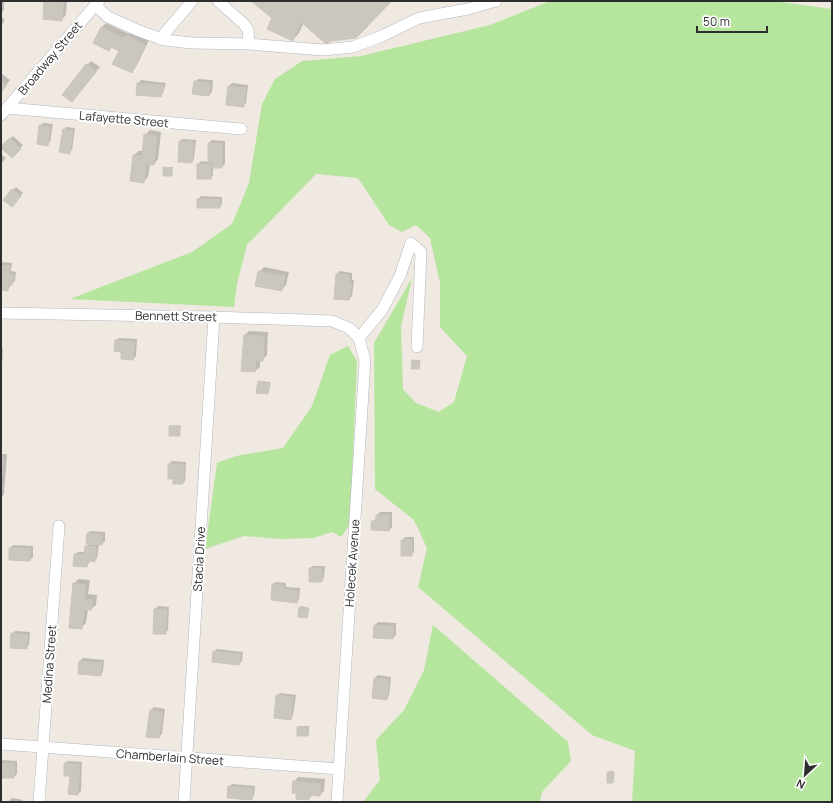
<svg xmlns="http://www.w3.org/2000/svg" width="833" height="803" font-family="Manrope,sans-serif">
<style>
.green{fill:#b6e59e}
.shadow{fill:#0003}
.building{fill:#cbc7bf;stroke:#cbc5ba}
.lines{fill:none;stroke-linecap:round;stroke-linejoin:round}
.minor-casing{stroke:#b4b7c1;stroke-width:12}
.minor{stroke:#fff;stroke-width:11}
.labels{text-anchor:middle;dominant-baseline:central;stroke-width:4;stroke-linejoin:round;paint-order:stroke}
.street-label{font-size:12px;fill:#2e2e2e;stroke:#fff}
</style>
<rect width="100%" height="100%" fill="#efe9e1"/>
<!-- green -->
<path class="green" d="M550 1H773L832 9V802H632L635 751 592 735 418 587 427 548 414 520 375 489 374 343 412 278 401 327 403 389 416 403 439 412 454 402 467 356 440 327V283L430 238 416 225 402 232 389 225 358 178 316 174 247 245 237 284 234 307 70 299 192 252 232 224 249 183 262 104 275 79 302 61 361 56 490 25Z
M348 346 357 361 350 524 341 537 332 532 313 538 281 539 244 536 205 549 217 463 236 456 283 448 312 406 330 355Z
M433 625 568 742 571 761 542 792 540 802H363L380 780 376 740 404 710 424 670Z"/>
<!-- shadow -->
<path class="shadow" d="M1 1H4V10L1 13Z
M45 1H67L66 15 61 20Z
M252 1H391L356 37 304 22 299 33 293 40 273 18Z
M1 18H4V22L1 25Z
M106 23 129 34 131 31 149 40 136 67 131 72 120 51 112 47 108 50 94 43 102 27Z
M91 61 100 67 72 101 87 65Z
M1 73 10 80 1 92Z
M198 79 213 80 212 92 209 95 195 82Z
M141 80 166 83 163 93 161 96 137 94 138 83Z
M232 83 248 85 246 103 243 106 229 86Z
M43 123 53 124 50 142 47 144 40 126Z
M66 127 75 128 72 150 69 152 64 130Z
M150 130 161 132 158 159 154 164 150 163 148 177 144 181 134 155 139 151H143L145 135Z
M13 136 23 145 12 157 2 147Z
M183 139 196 140 194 159 191 162 180 141Z
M212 140 225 141V164L222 167H213V176L210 178 198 164 201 161 209 162V143Z
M1 154 6 158 1 164Z
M165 167H173L171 175 164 168Z
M16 187 23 193 15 203 13 190Z
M201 196 222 197V204L219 207 198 199Z
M1 262 12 263 11 271 16 272 15 281 11 284 10 287 7 290 1 289Z
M264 267 289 272 286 285 281 290 259 272Z
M340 271 352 273V280H354L352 296 349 299 337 274Z
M249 331 268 332 267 355 262 360H260V367L255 371 245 335Z
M119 338 137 339 136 356 133 359 122 351 116 340Z
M1 348 3 349 1 380Z
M414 360H420L419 368 413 361Z
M260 381 270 382 268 393 258 392Z
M171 425 181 426 179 435 170 426Z
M1 454H7L4 494 1 498Z
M172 461 186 462 185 481 182 483 174 478 169 464Z
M380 512H392V527L389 530 372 522 375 519H377V515Z
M90 531 105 532V541L102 544H99L97 558 94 561H90L89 563 87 566 75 554 78 552H86V547L90 543 87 534Z
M405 537H414V552L411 555 402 540Z
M13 545 33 546V557L30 560 10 548Z
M313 566H325L324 578 322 581 310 568Z
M78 579 90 580 88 594 97 595 96 605 91 609H88L86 623 81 628 74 584Z
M276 582 286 583V587L300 588 299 599 297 602 273 584Z
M158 606 169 607 168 630 165 633 155 609Z
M301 606 309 608 307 617 300 608Z
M378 622 396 623V635L393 638 375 625Z
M15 631 30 632 29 645 26 648 12 634Z
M217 649 243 652 242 661 239 664 214 652Z
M83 658 104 660 103 672 100 675 80 661Z
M378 675 391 677 389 696 386 699 375 678Z
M280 693 296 695 293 716 290 719 277 696Z
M154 707 165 709 162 734 159 737 151 710Z
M299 726H309V734L308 735 298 727Z
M2 760 17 761V774L14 777H1Z
M68 761 82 762 81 791 78 794 65 764Z
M610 771H614L613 782 608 772Z
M298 777 325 779 324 791 320 795H313L308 799 297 793 294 782Z
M232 784 255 786 254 796 251 799 229 787Z
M12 798 23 800V802H8Z"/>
<!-- building -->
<path class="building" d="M44 1H64L62 21 43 19Z
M251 1H390V3L356 38 331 41 326 44 301 22 293 41 267 29 272 18Z
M101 27 124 38 126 35 145 45 132 73 112 64 119 51 111 47 109 51 93 43Z
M86 64 96 72 72 102 62 95Z
M1 81 7 85 1 92Z
M194 81 210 83 209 96 192 94Z
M137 83 164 85 163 90H162L161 97 136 95Z
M228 86 246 88 244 107 226 105Z
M39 125 50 127 48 146 37 144Z
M63 129 73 131 70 154 59 152Z
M144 134 157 136 154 165 146 164 144 183 130 181 133 155 142 156Z
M10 138 21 149 12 158 1 148V146Z
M179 141 194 142 192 163 178 162Z
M208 143H222V168H213V162H208Z
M197 164H211V179H197Z
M163 167 172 168V176H163Z
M12 189 21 196 12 207 3 200Z
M197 199H220V208H197Z
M1 265 10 266 9 274 14 275 12 285H9L8 291 1 290Z
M258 271 285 276 282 291 255 286Z
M336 274 350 275 349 283H352L349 300 334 299Z
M244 335 264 336 263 361H256L255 372 241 371Z
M115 340 135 342 133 360 121 359V352L114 351Z
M412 360 420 361 419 369H411Z
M258 381 270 383 268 394 256 393Z
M169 426H180V436H169Z
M1 458H3L1 489Z
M168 464H184L183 484H173V479H168Z
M376 515H389V531L371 530V521H376Z
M87 533 103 534 102 545 86 544Z
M412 539V556H401V540Z
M85 546 96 547 95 562 87 561V567L73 566 74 554 84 555Z
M9 548H31L30 561 9 560Z
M309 568H322V582H309Z
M73 583 86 585 84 599 93 600 91 610H84L82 629 69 628Z
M272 584 284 585V589L298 591 297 603 271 600Z
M299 607 309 609 307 618 298 617Z
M154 609H167L166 634H153Z
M374 625 394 626 393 639 373 638Z
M11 633 28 635 27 649 10 648Z
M213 651 241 654 239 665 212 662Z
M79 661 102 663 101 676 78 674Z
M374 678 389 679 387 700 372 698Z
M276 695 293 697 291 720 274 718Z
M150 710 163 712 159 738 146 737Z
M297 727H308V736H297Z
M1 763H15L14 778H1Z
M64 763 80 764 78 795 68 794 70 776H64Z
M607 772H614L613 783H607Z
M293 781 321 784 320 796 309 795V800L296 799V793H292Z
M228 786 253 788 252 800 227 798Z"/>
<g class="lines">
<!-- minor casing -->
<g class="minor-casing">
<path id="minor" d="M218 1 244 24 248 30 249 44
M95 5 108 17 137 30 164 40 192 43 249 44 323 50 353 47 382 36 419 18 468 9 496 1
M160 39 192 1
M7 108 241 129
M1 115 99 1
M1 313 214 317 332 321 349 328 359 338 365 361 337 802
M359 338 382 310 400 276 411 243 421 252 417 347
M1 744 339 769
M39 802 59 526
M184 802 214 317"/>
</g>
<!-- minor -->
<use href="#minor" class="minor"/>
</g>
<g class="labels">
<!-- street labels -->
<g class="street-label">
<text transform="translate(50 58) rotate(-50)">Broadway Street</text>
<text transform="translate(124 119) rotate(5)">Lafayette Street</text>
<text transform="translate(176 316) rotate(1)">Bennett Street</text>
<text transform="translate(199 559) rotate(-87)">Stacia Drive</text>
<text transform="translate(352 563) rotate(-86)">Holecek Avenue</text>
<text transform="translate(49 664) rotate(-86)">Medina Street</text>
<text transform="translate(170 757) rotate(4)">Chamberlain Street</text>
</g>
</g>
<!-- border -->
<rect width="833" height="803" fill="none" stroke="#2e2e2e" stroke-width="4"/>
<!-- north arrow -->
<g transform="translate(805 775) rotate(206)" stroke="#ffffff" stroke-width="3" paint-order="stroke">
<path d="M0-3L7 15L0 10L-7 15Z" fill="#2e2e2e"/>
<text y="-6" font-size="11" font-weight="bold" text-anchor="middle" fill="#2e2e2e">N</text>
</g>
<!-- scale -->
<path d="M697 26v6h70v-6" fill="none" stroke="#2e2e2e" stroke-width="2"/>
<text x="703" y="26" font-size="12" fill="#2e2e2e" stroke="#ffffff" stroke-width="3" paint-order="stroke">50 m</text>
</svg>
